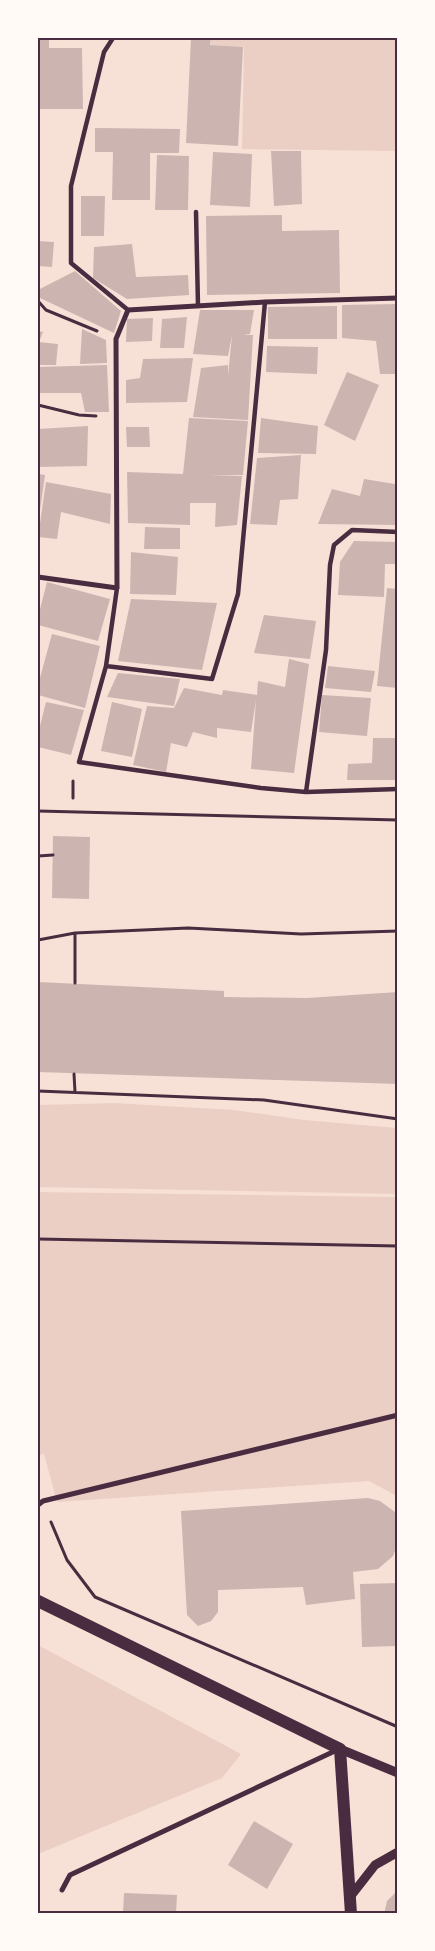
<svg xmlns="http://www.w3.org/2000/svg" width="435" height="1951" font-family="Roboto,sans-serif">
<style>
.green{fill:#ebcfc5}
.building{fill:#ccb4b1}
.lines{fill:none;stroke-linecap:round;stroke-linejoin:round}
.path{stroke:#4a2c40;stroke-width:3}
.pedestrian{stroke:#4a2c40;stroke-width:4.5}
.minor{stroke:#4a2c40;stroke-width:5}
.tertiary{stroke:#4a2c40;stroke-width:9}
.primary{stroke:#4a2c40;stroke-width:12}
.neatline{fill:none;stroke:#4a2c40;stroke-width:2}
</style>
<rect width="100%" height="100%" fill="#f7e1d7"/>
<!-- green -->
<path class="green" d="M211 38H397V151L242 149 244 47 211 45Z
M114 1103 234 1110 304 1120 397 1128V1194L38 1187V1105Z
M38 1192 397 1197V1496L369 1481 57 1502 44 1454 38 1455Z
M38 1645 241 1754 222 1778 38 1854Z"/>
<!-- building -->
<path class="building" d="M38 38H49V48H82L83 109H38Z
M191 38H211L210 45 243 47 238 146 186 143Z
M95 128 180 129 179 153H150V200H112L113 152H95Z
M271 151H301L302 204 274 206Z
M213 152 252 154 250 207 210 205Z
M157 155 189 156 188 210H155Z
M81 196H105L104 236H81Z
M282 215V231L339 230 340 293 207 295 206 216Z
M38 241 54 242 52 267 38 266Z
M132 244 136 277 188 275 189 295 127 299 93 278 94 247Z
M75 271 121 311 114 333 38 297V290Z
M398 304V374H380L376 341 342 338V305Z
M337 306V339H268V307Z
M200 310H254L250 334 243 335H253L248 420 193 417 201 368 228 365V376L232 335 228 356 193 354Z
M187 317 184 348H160L162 319Z
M153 318 152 341 126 342 127 319Z
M82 329 106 340 107 363 80 364Z
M38 331 43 332 39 342 58 344 56 365H38Z
M267 346 318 347 317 374 266 372Z
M193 358 187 402 126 403V380L140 378 143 359Z
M107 365 109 412H85L81 393H38V367Z
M347 372 379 385 355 441 324 425Z
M189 418 248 421 243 475H209L242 476 237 525 215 527 216 503H190V525L128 523 127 472 183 474Z
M261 418 318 426 316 454 258 453Z
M88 426 87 466 38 467V429Z
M126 427H149L150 447H127Z
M301 455 298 499 280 500 277 525 250 524 257 458Z
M38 474 45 475 39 517H38Z
M398 477V525L318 524 332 489 360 496 364 479 395 484Z
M46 482 111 494 110 524 61 512 57 539 38 537Z
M145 527 180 528V549H144Z
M354 541 398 542V564H385L384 597 338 595 340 562Z
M131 552 178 557 176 595 130 594Z
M47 582 110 599 98 641 38 625V617Z
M387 588 398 589V688L377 686Z
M131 599 217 603 202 670 118 661Z
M264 615 316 621 310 659 254 653Z
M52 634 100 646 85 708 38 695V685Z
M289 659 309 664 294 773 251 769 256 700 251 732 217 728V738L193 732 187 747 171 743 166 772 133 765 147 706 174 708 184 688 222 695 223 690 257 695 258 681 285 687Z
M328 666 375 671 371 692 325 688Z
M118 673 180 679 174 706 107 697Z
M322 695 371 698 367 736 319 732Z
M46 702 84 710 71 755 38 747V734Z
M112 702 142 709 132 757 101 751Z
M373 738H398V780H347L348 764 372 763Z
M53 836 90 837 89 899 52 898Z
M38 982 224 991V997L307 998 398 992V1084L38 1072Z
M368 1498 380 1501 395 1512 398 1542 393 1556 378 1569 353 1572 355 1599 306 1605 303 1587 218 1590V1612L211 1621 198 1626 187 1615 181 1511Z
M398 1583V1646L362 1647 360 1584Z
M254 1821 293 1844 267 1889 228 1865Z
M398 1890V1914H384L387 1901Z
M124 1893 177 1895 176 1914H123Z"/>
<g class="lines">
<!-- path -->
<path class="path" d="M38 301 46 310 97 331
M38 405 79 415 96 416
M73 798V781
M38 811 398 820
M38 856 53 855
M38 940 75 933 188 928 301 934 398 931
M75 983V933
M74 1074 75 1092
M38 1091 264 1100 398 1119
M38 1239 398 1246
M51 1522 67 1560 95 1597 398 1727"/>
<!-- pedestrian -->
<path class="pedestrian" d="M113 38 104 52 71 186V263L128 310
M196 212 198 306
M117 588 106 666 79 762 261 788 306 792 398 789
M106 666 212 679 238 594 265 302
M306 792 326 650 330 565 334 545 352 530 398 532"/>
<!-- minor -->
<path class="minor" d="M38 577 117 588 116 339 128 310 265 302 398 298
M38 1505 43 1501 398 1415
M62 1890 70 1875 337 1750"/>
<!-- tertiary -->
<path class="tertiary" d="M340 1749 398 1773
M350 1897 375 1865 398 1852"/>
<!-- primary -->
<path class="primary" d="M38 1601 340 1749 351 1914"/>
</g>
<!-- border -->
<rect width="435" height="1951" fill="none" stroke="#fffaf5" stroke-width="78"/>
<rect x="39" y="39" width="357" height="1873" class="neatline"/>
</svg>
